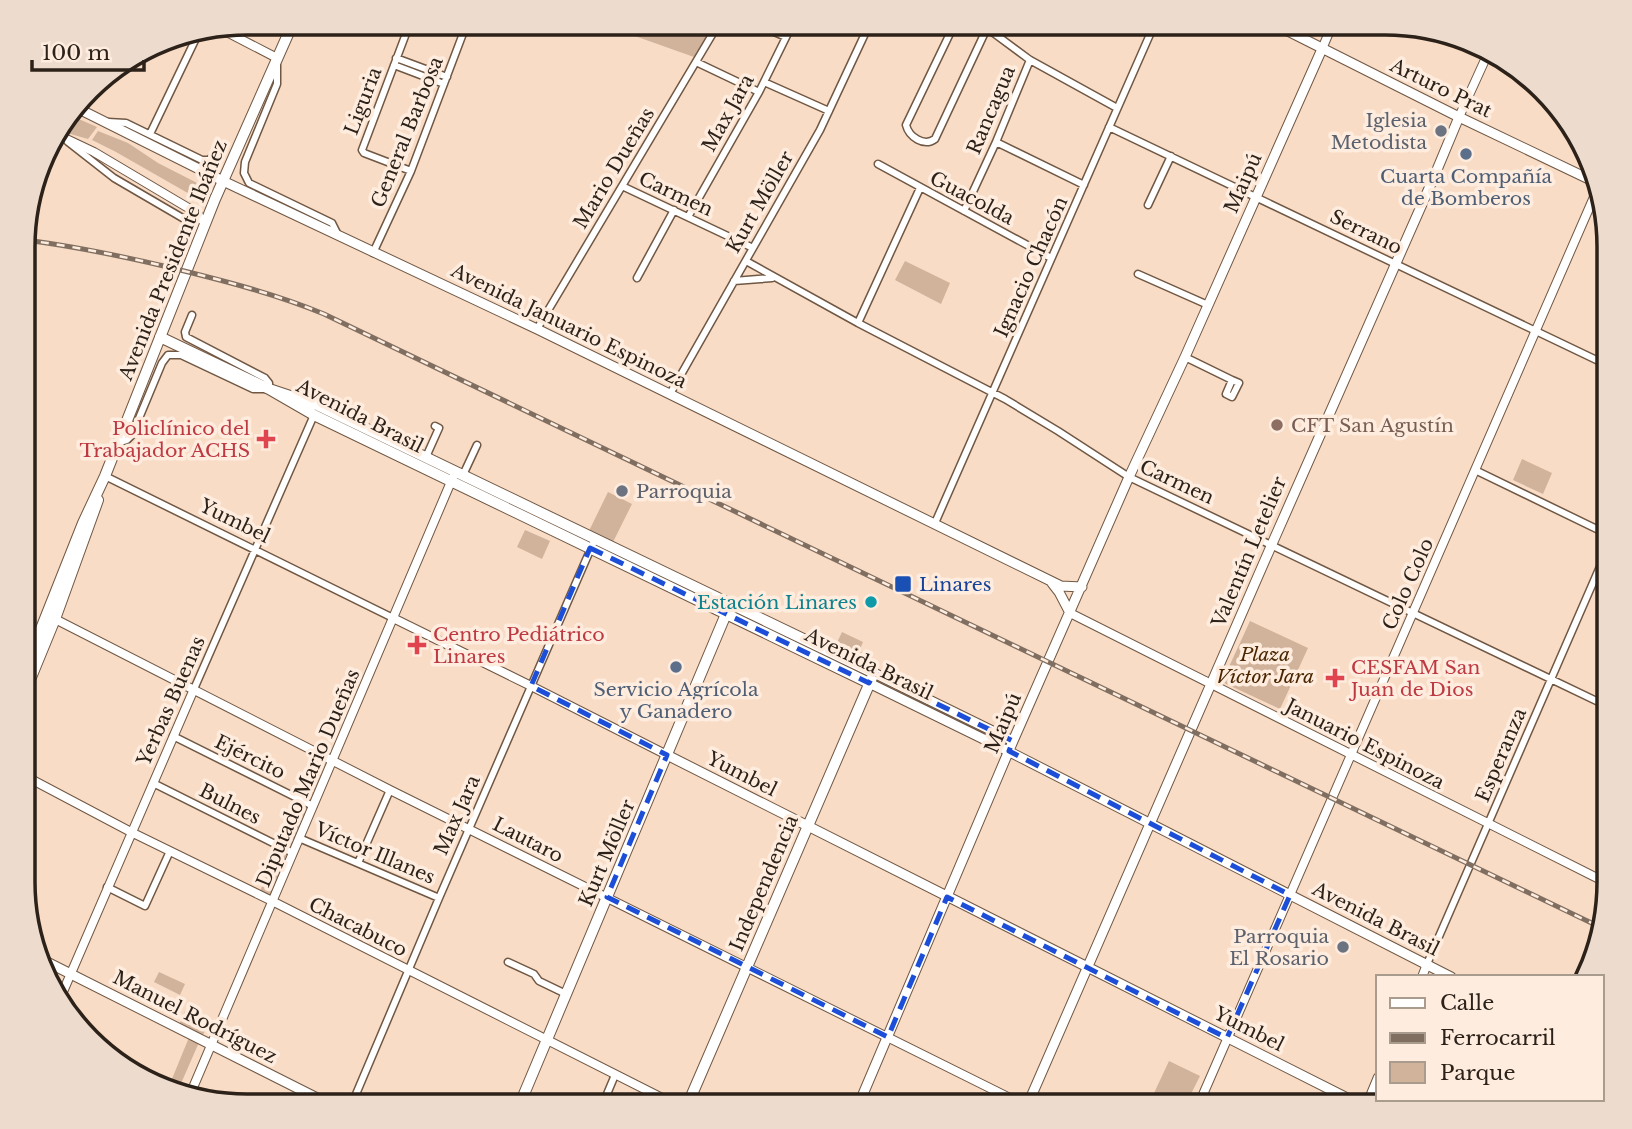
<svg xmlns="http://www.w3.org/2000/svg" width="1632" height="1129" font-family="'Libre Baskerville',serif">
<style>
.green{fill:#d1b29a}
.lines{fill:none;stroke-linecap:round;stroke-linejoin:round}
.minor-casing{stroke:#705743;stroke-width:9}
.tertiary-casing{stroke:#705743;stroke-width:10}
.secondary-casing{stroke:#705743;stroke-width:11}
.primary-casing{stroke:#705743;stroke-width:12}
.minor{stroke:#fff;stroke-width:6}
.tertiary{stroke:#fff;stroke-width:8}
.secondary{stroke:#fff;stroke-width:9}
.primary{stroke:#fff;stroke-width:10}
.rail-casing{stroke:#806f60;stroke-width:5}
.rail{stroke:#feecde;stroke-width:2.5;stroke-dasharray:8;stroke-linecap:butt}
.marked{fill:none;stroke:#1d4ed8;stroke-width:5;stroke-dasharray:14 9;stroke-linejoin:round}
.worship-dot{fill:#6b7280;stroke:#feecde;stroke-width:2.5}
.service-dot{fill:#5c6f8a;stroke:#feecde;stroke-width:2.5}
.education-dot{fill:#8d6e63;stroke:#feecde;stroke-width:2.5}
.health-dot{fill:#e0444e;stroke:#feecde;stroke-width:2.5}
.transit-dot{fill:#1a4fb4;stroke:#feecde;stroke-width:2.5}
.culture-dot{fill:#0f9aa8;stroke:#feecde;stroke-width:2.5}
.labels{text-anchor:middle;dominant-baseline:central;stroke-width:7;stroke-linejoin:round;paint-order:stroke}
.street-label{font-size:19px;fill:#2c2219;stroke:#feecde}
.worship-label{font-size:19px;fill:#5b616d;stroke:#feecde;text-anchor:end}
.service-label{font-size:19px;fill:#4e5e75;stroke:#feecde}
.education-label{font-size:19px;fill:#785e54;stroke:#feecde;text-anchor:start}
.health-label{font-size:19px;fill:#be3a42;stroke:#feecde;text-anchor:start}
.transit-label{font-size:19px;fill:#164399;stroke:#feecde;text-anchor:start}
.culture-label{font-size:19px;fill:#0d838f;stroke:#feecde;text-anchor:end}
.park-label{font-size:19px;font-style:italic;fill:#4a2500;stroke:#feecde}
.rim{fill:none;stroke:#2c2219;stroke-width:3.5}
</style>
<rect width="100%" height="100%" fill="#f9dcc5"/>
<!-- green -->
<path class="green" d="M637 23H714L694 57 632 35Z
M69 117 81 120 97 127 88 139 67 133 60 129Z
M98 131 128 143 158 163 205 187 206 192 204 197 199 199 193 196 116 152 92 140Z
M905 261 950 283 941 304 895 280Z
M1522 459 1552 473 1543 494 1513 480Z
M608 492 632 504 612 544 588 533Z
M525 530 550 541 542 559 517 547Z
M1250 621 1308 648 1280 709 1222 682Z
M842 632 863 642 859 651 870 656 865 666 834 649Z
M317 754 330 761 272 898 260 891Z
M159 972 185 984 180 995 154 982Z
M185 1011 209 1021 203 1035 179 1025Z
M190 1035 200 1040 176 1095 167 1091Z
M1169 1061 1200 1076 1185 1106H1148Z"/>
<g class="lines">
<!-- minor casing -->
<g class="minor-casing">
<path id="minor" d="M410 23 362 150 364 153 411 171
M753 23 786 37
M955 23 906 125C909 137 924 147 935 139L987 28
M980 23 1030 60 1117 108
M396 58 447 77
M696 62 759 92
M277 65V84L245 162 244 173 249 183 332 223 338 235
M394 65 444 84
M764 82 829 111
M108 122 126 123 202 160H209L215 154
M1109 127 1609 366
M150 134 199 32
M68 142 114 178 186 220
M996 142 1084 185
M878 164 1051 258
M622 186 753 248
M1148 205 1171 156
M964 211 996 142 1030 60
M688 217 759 92 793 23
M373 253 411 171 467 23
M746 261 858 323 1005 399 1058 431 1129 477 1609 707
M1138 274 1208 305
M637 278 674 210
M734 281 772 278
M858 323 920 188
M537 329 719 23
M1185 357 1232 380 1239 383 1232 397 1226 394 1232 380
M670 394 820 130 870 23
M118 443 127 440 132 435 162 363 168 355H181L253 389H269V383L265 378 186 337 185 332 192 315
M426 457 439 428 435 426
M1475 470 1609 535
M463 475 477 445
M105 476 393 618
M935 523 1155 23
M194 689 314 415
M173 736 313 806
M153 783 293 853
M299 838 439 898
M358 863 390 790
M107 887 145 906 170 851
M508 962 534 974 539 981 566 994
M1427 964 1609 546
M351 1106 439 898 595 539
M602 1106 615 1075"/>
</g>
<!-- tertiary casing -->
<g class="tertiary-casing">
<path id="tertiary" d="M219 28 277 58
M1322 49 1333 23
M1459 117 1489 51
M56 134 94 152 185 206 197 213 205 224
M1070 613 1609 884
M393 618 531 686 667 755
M55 619 390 790 1026 1106
M25 776 131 832 272 901 678 1106
M1422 977 1427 964
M59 1001 194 689
M189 1097 453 477
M1198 1106 1597 190
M1366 1106 1378 1077"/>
</g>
<!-- secondary casing -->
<g class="secondary-casing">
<path id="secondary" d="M1272 23 1459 117 1595 182
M77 108 223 181 537 329 1061 586 1082 587
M1052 583 1059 592 1070 613
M874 673 1013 741
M869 683 1004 749 1451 977
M667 755 1363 1106
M41 959 333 1106
M858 1106 1013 741 1129 477 1185 357 1322 49
M1027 1106C1161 796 1297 486 1434 177L1459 117"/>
</g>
<!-- primary casing -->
<g class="primary-casing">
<path id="primary" d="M160 337 269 389 314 415 869 683
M269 389 317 405 874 673 687 1106
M25 669 83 523 105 476 215 199 293 23
M25 692 55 619 98 500
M519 1106 726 614 730 611"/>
</g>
<!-- minor -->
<use href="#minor" class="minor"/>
<!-- tertiary -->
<use href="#tertiary" class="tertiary"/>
<!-- secondary -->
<use href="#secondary" class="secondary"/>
<!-- primary -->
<use href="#primary" class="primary"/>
<!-- rail casing -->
<g class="rail-casing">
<path id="rail" d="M25 240C73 246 121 256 168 267 221 280 273 293 324 314L1602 928"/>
</g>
<!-- rail -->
<use href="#rail" class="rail"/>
</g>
<!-- marked area -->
<path class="marked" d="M590 548 869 683 874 673 1013 741 1009 751 1290 895 1227 1038 947 897 888 1037 607 897 667 755 531 686Z"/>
<!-- markers -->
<g class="worship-dot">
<circle cx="1441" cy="131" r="7"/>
<circle cx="622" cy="491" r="7"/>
<circle cx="1343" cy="947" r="7"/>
</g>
<g class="service-dot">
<circle cx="1466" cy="154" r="7"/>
<circle cx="676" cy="667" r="7"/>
</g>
<circle class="education-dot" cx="1277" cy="425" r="7"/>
<g class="health-dot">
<path d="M262.5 428.5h7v7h7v7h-7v7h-7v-7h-7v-7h7z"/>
<path d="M413.5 634.5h7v7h7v7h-7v7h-7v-7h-7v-7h7z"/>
<path d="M1331.5 667.5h7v7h7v7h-7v7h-7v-7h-7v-7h7z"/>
</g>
<rect class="transit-dot" x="894" y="575" width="18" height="18" rx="3.5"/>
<circle class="culture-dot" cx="871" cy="602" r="7"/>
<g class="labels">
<!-- street labels -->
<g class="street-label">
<text transform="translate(1441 88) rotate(26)">Arturo Prat</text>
<text transform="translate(363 101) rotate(-69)">Liguria</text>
<text transform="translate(991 110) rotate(-67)">Rancagua</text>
<text transform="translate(728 113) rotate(-61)">Max Jara</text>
<text transform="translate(407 132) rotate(-68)">General Barbosa</text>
<text transform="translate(614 168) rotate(-59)">Mario Dueñas</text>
<text transform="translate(1243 183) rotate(-66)">Maipú</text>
<text transform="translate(676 194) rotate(25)">Carmen</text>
<text transform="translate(972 198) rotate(28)">Guacolda</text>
<text transform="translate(760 202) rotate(-60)">Kurt Möller</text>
<text transform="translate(1366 232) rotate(26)">Serrano</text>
<text transform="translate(173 260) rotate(-68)">Avenida Presidente Ibáñez</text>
<text transform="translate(1031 267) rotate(-66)">Ignacio Chacón</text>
<text transform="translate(569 326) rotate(26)">Avenida Januario Espinoza</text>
<text transform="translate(360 416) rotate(27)">Avenida Brasil</text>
<text transform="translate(1177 482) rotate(25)">Carmen</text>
<text transform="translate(235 521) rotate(26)">Yumbel</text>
<text transform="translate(1249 552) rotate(-67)">Valentín Letelier</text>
<text transform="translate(1408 584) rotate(-66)">Colo Colo</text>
<text transform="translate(869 664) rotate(26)">Avenida Brasil</text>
<text transform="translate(171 701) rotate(-66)">Yerbas Buenas</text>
<text transform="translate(1003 723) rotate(-67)">Maipú</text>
<text transform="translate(1365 744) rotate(27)">Januario Espinoza</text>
<text transform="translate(1501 755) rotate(-67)">Esperanza</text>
<text transform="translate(250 757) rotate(26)">Ejército</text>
<text transform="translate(742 774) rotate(27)">Yumbel</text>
<text transform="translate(308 778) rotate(-67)">Diputado Mario Dueñas</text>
<text transform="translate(230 804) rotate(27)">Bulnes</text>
<text transform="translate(457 815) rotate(-66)">Max Jara</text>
<text transform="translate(528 840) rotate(27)">Lautaro</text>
<text transform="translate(375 853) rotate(23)">Víctor Illanes</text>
<text transform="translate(607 853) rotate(-67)">Kurt Möller</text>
<text transform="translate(764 883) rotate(-67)">Independencia</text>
<text transform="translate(1376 919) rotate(27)">Avenida Brasil</text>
<text transform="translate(358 927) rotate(27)">Chacabuco</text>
<text transform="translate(195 1017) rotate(27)">Manuel Rodríguez</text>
<text transform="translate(1249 1029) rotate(27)">Yumbel</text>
</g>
<!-- worship labels -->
<g class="worship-label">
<text x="1427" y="120">Iglesia<tspan x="1427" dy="22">Metodista</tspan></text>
<text x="636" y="491" text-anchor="start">Parroquia</text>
<text x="1329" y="936">Parroquia<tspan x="1329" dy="22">El Rosario</tspan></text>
</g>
<!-- service labels -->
<g class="service-label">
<text x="1466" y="176">Cuarta Compañía<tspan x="1466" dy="22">de Bomberos</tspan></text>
<text x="676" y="689">Servicio Agrícola<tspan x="676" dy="22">y Ganadero</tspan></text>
</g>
<!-- education labels -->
<g class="education-label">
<text x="1291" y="425">CFT San Agustín</text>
</g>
<!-- health labels -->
<g class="health-label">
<text x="250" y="428" text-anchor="end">Policlínico del<tspan x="250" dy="22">Trabajador ACHS</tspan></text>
<text x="433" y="634">Centro Pediátrico<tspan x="433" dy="22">Linares</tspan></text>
<text x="1351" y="667">CESFAM San<tspan x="1351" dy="22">Juan de Dios</tspan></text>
</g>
<!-- transit labels -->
<g class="transit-label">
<text x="919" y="584">Linares</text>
</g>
<!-- culture labels -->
<g class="culture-label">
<text x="857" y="602">Estación Linares</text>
</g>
<!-- park labels -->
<g class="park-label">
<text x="1265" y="654">Plaza<tspan x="1265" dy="22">Víctor Jara</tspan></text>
</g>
</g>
<!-- crop -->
<path d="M0 0H1632V1129H0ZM247 35H1385A212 212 0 0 1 1597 247V882A212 212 0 0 1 1385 1094H247A212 212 0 0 1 35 882V247A212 212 0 0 1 247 35Z" fill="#eddcce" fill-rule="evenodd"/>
<path class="rim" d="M247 35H1385A212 212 0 0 1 1597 247V882A212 212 0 0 1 1385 1094H247A212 212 0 0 1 35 882V247A212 212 0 0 1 247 35Z"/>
<!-- legend -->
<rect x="1376" y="975" width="228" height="126" fill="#feecde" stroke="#aa9b8f" stroke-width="2"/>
<rect x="1390" y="998" width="35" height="10" fill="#ffffff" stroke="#aa9b8f" stroke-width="2"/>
<text x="1440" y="1010" font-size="21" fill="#2c2219">Calle</text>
<rect x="1390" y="1033" width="35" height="10" fill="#806f60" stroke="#aa9b8f" stroke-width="2"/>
<text x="1440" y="1045" font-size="21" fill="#2c2219">Ferrocarril</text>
<rect x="1390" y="1062" width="35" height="21" fill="#d1b29a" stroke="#aa9b8f" stroke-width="2"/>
<text x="1440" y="1080" font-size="21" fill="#2c2219">Parque</text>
<!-- scale -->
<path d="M32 60v10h112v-10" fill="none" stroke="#2c2219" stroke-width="3.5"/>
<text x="42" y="60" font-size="21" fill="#2c2219" stroke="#feecde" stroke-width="5" paint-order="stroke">100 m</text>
</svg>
